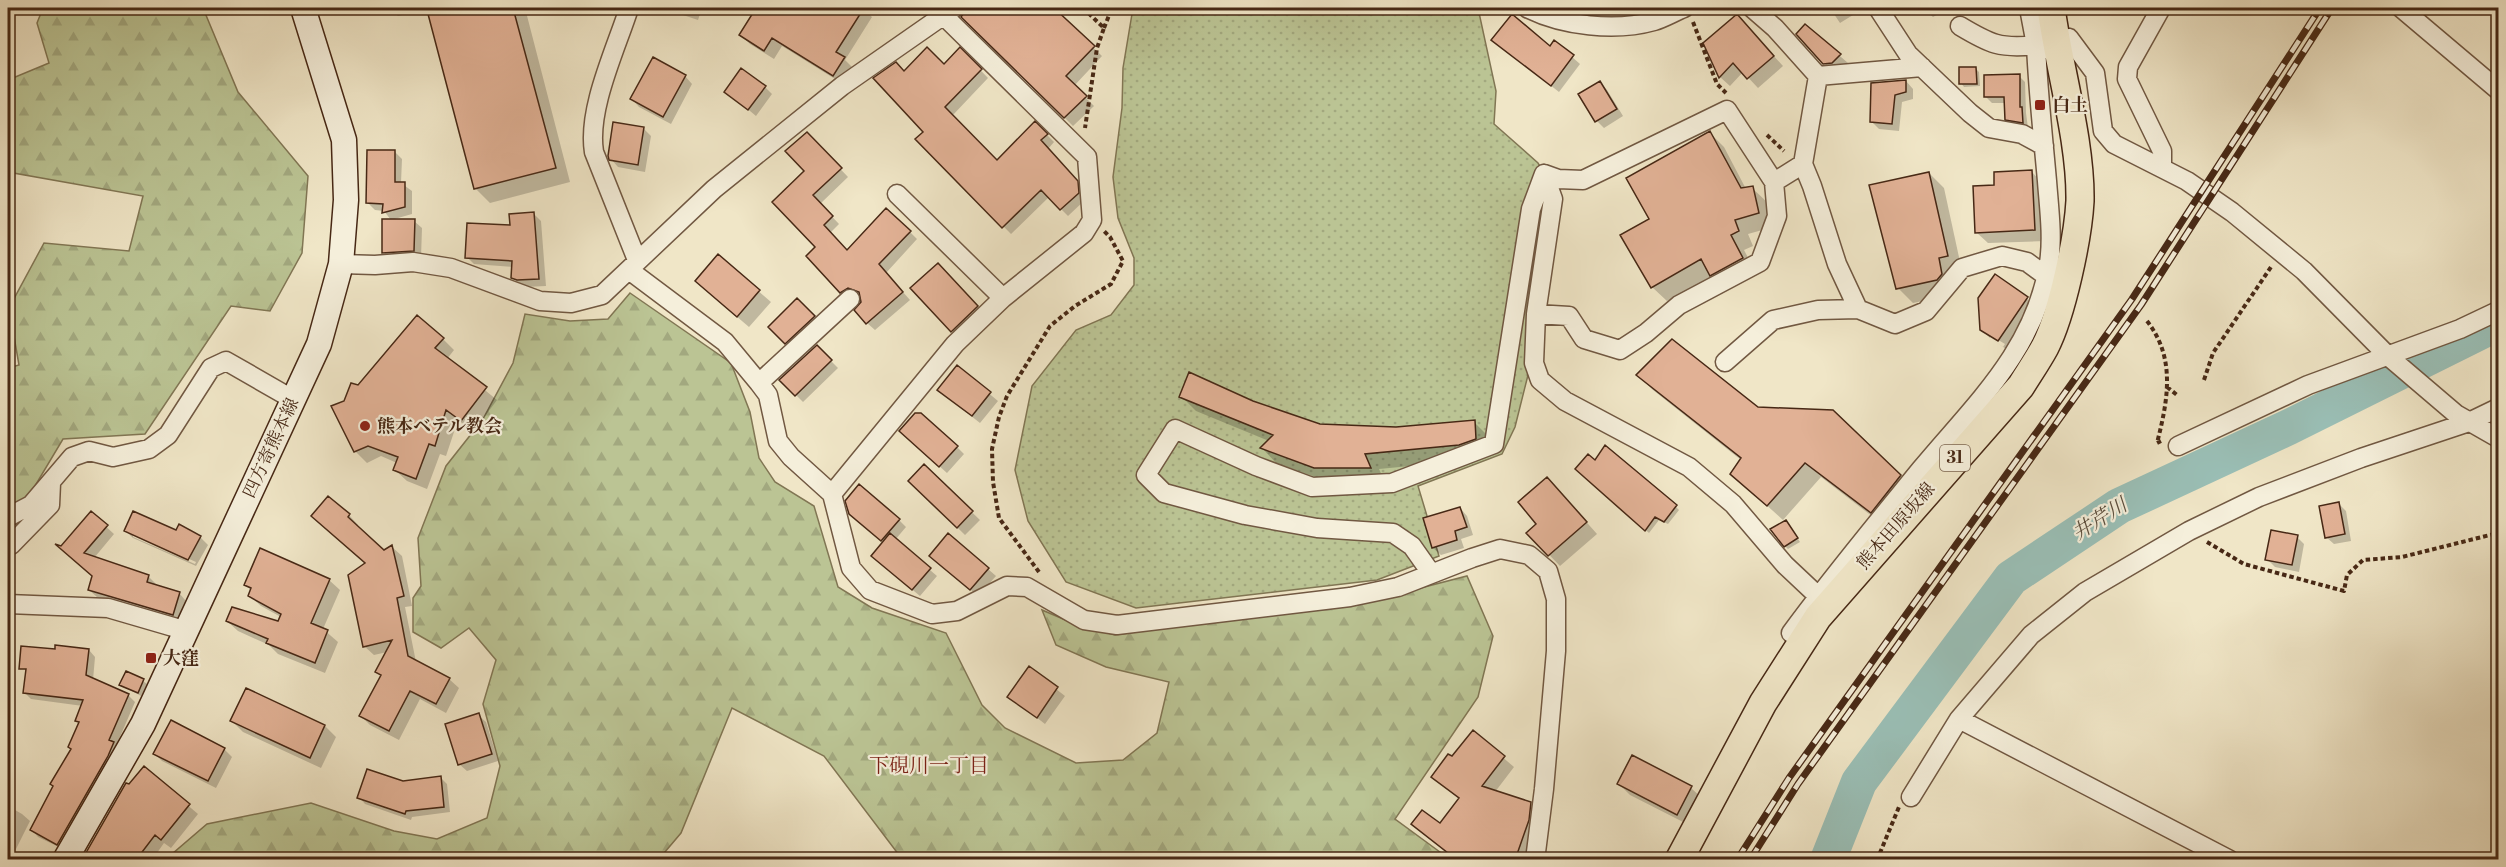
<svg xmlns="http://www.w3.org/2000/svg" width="2506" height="867" font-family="'Libre Bodoni','Noto Serif JP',serif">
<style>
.grass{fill:url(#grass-dots);stroke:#817654;stroke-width:1.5}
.forest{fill:url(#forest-firs);stroke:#817654;stroke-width:1.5}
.shadow{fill:#0003;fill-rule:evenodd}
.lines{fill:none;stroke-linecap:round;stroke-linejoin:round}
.river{stroke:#9abfb6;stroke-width:36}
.building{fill:#e1b195;stroke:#472815;stroke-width:1.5}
.street-casing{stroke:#715842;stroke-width:21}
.secondary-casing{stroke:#472815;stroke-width:27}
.primary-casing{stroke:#472815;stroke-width:30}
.path{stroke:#472815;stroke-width:4;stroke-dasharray:4.5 3;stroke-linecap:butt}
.street{stroke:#f5efdb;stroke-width:18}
.secondary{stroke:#f5efdb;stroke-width:24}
.primary{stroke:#f0e6c7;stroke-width:27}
.rail-casing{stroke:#472815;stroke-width:7}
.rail{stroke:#f5efdb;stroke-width:4.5;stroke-dasharray:14;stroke-linecap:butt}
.poi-dot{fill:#8f2418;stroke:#f5efdb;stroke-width:2}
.labels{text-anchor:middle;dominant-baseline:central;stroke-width:4.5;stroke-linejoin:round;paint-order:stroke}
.shield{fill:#f5efdb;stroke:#7b6450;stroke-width:1.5}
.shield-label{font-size:16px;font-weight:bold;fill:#472815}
.poi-label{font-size:18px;font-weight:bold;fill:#472815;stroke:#f5efdb;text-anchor:start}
.street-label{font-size:18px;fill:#472815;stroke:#f5efdb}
.water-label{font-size:20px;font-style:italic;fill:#5c4e3d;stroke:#f5efdb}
.neighbourhood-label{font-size:20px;fill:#7a1f14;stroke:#f5efdb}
</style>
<defs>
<pattern id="grass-dots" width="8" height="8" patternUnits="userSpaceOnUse" patternTransform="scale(1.5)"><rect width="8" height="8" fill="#bbc494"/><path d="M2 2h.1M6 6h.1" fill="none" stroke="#a2a87f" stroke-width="1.8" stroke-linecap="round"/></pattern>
<pattern id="forest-firs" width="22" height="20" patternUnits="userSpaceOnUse" patternTransform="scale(1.5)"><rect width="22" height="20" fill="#bbc494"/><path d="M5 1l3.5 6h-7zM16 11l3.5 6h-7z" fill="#a2a87f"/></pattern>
</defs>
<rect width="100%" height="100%" fill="#f0e6c7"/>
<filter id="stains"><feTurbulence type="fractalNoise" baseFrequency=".00333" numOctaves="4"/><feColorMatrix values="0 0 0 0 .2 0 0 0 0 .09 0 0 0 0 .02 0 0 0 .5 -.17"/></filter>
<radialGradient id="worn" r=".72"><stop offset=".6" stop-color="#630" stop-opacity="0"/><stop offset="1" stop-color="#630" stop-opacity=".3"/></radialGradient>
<!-- grass -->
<path class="grass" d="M1133 8H1478L1496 91 1494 124 1538 163 1560 201 1533 355 1515 427 1502 454 1418 486 1439 556 1377 580 1136 608 1066 582 1028 521 1015 470 1032 386 1076 330 1111 315 1134 285V258L1118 218 1113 177 1122 108 1123 68Z"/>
<!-- forest -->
<path class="forest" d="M43 8H203L238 92 308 176 302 253 270 311 231 306 145 434 63 439 26 501 8 516V368L19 365 9 308 44 243 129 251 143 196 8 172V80L49 63 37 23Z
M630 293 731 363 750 412 759 458 775 482 814 506 838 587 872 608 946 633 982 705 1005 728 1076 763 1123 760 1157 733 1169 682 1106 667 1056 645 1042 610 1075 624 1115 635 1217 620 1355 605 1467 576 1493 636 1478 697 1395 819 1444 855 1440 859H902L824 756 732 708 681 833 659 859 165 860 207 824 311 803 394 831 437 839 487 818 500 766 483 704 496 660 469 628 441 648 413 632V598L421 586 418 538 446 466 483 419 513 363 525 314 570 321 608 319Z"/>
<!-- shadow -->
<path class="shadow" d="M389 8H525L570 182 490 203 475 188 428 9 398 16Z
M662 8H702L698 20Z
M727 8H862L872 17 845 60 853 68 843 84 782 46 774 59 750 44 741 35 752 16Z
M969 8H1050L1058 16 1059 15 1102 56 1074 86 1094 106 1073 126 963 17Z
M1830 8H1849L1853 15 1840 23Z
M1923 8H1950L1933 17Z
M1746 26 1783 66 1758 88 1743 72 1730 86 1720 77 1705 44Z
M1805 26 1848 63 1840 70 1832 71 1824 63Z
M1493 40 1550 48 1555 42 1580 64 1559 92Z
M960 49 988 78 952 116 997 162 1035 123 1054 142 1048 149 1084 190 1085 200 1068 216 1049 197 1011 234 917 139 925 132 905 73 944 66Z
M1976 69 1979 72 1980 86 1964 87 1961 83Z
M685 76 692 84 671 124 639 107 632 99Z
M2019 76 2025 82 2026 113 2028 128 2013 125 2007 119 2006 103H1992L1986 97Z
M1906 81 1913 89V99L1902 102 1899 131 1879 129 1871 121Z
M1600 82 1607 90 1623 116 1604 128 1597 121Z
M765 87 772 94 756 116 726 91Z
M644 129 651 136 645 172 618 167 611 159Z
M1710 133 1724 147 1746 189 1752 188 1767 202 1773 227 1748 234 1753 246 1744 250 1756 273 1725 289 1712 276 1667 301 1652 287 1651 219Z
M807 134 848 177 820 204 839 224 830 233 848 252 910 232 917 239 886 273 910 300 875 330 867 323 861 296 856 295 849 299 808 256 817 247 806 171Z
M395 152 402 159 401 183 412 191V214L391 220 384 211 375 210 368 203Z
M2031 171 2042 183 2045 241 1988 243 1976 232Z
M1929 173 1944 188 1962 271 1953 273 1956 290 1952 295 1913 303 1898 288Z
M534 214 541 221 546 286 525 287 512 278 513 267 474 264 467 257Z
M414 221 422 228 421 258 391 260 384 253Z
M718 256 771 302 749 327 708 292Z
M949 276 988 318 963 342 912 288Z
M1995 276 2027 299 2039 310 2009 351 1990 338 2003 347 2005 344 1990 335V338L1981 329Z
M797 300 821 324 793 350 770 327Z
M443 339 454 350 447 359 497 400 473 432 458 420 446 456 440 454 427 489 407 481 395 470 397 463 381 456 367 463 355 451 346 402 358 387Z
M817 347 838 368 803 402 781 380Z
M957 367 998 401 980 423 947 397Z
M1638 375 1757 408 1832 411 1915 491 1886 527 1821 477 1783 520 1732 474 1741 460 1653 390Z
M1181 396 1252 403 1319 426 1396 429 1474 422 1489 437 1474 460 1379 469 1385 482H1330L1276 463 1262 448 1269 441 1196 411Z
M908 438 957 447 964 454 947 473Z
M924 466 980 520 965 535 910 481Z
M1577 469 1676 507 1679 510 1668 524 1659 520 1649 533Z
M1558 490 1597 534 1560 566 1528 533 1539 524Z
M2339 504 2346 511 2351 541 2334 544 2326 537Z
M1460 508 1467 516 1473 535 1461 539 1464 548 1441 555 1433 548 1424 519Z
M91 513 114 534 94 558 149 577 156 584 155 586 179 593 186 601 180 622 97 597 89 590 94 577 62 547Z
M349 515 358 525 356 527 384 552 392 547 402 556 412 606 405 607 416 662 449 679 459 688 446 713 420 699 399 740 370 725 361 716 382 677 377 672 387 652 374 655 364 646 367 564 323 526Z
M855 517 899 520 906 527 895 540 937 576 920 596 880 563 888 545Z
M1789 525 1800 542 1788 549 1785 546Z
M180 526 200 537 208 545 196 566 133 538 126 531 177 532ZM133 534 196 562 195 564 133 537Z
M2297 537 2304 544 2299 572 2275 567 2267 559Z
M939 563 988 569 996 576 978 596Z
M329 580 340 590 323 629 338 642 325 673 278 654 269 645 238 631 227 621 279 623 281 617 261 606 250 596 252 591 246 585Z
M89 650 95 657 93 680 128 695 135 702 116 746 120 750 65 850 38 837 32 830 72 749 80 724 77 720 83 706 31 699 24 692Z
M1029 668 1065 696 1045 724 1009 696Z
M143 681 147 684 141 696 121 685Z
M247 690 325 726 336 737 321 768 243 732 232 721Z
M478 715 486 722 498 761 467 771 459 764Z
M1473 732 1514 767 1495 792 1530 803 1540 813 1528 860H1456L1413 824 1440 825 1459 799 1433 777 1452 758Z
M224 749 232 757 216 788 162 761 155 754Z
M1632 757 1691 788 1703 799 1689 825 1630 795 1619 784Z
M144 768 198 814 171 848 164 843 152 860H83L126 785 129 786Z
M440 777 447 784 450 812 412 817 411 820 365 804 359 797 403 783Z
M8 806 22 814 30 821 15 851 8 847Z"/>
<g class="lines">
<!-- river -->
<path class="river" d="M1828 860 1859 782 2011 578 2119 506 2289 427 2498 323"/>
</g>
<!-- building -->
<path class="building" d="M454 8H513L556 168 474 189 428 14Z
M756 8H864L836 52 845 57 833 76 772 38 764 51 739 35Z
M967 8H1054L1095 46 1066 76 1087 96 1064 118 961 17Z
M1512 14 1550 46 1554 40 1574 55 1551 86 1491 40Z
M1737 14 1774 56 1747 79 1733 63 1719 78 1703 43Z
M1805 24 1841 54 1832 63 1823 64 1796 34Z
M927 47 944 64 960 47 982 69 945 107 997 160 1035 121 1048 134 1041 140 1078 181 1079 193 1060 210 1041 190 1002 228 915 139 923 132 873 78 896 62 904 71Z
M653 57 686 75 663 117 630 99Z
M1959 67H1976L1977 84H1959Z
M741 68 766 86 748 110 724 92Z
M2020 74V107H2022L2023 123 2005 120 2004 97H1984V75Z
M1906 80V92L1895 95 1892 124 1870 122 1871 83Z
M1600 81 1617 109 1595 122 1578 94Z
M613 122 644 127 638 165 609 160 608 156Z
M1710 131 1741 188 1753 186 1759 213 1735 220 1739 231 1731 235 1743 258 1710 276 1701 259 1651 288 1620 235 1649 219 1626 178Z
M807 132 842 168 813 195 833 216 824 225 847 250 886 208 911 231 879 264 903 292 866 324 854 310 861 302 859 292 848 288 840 293 806 256 815 247 772 202 804 171 785 151Z
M367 150H395V182H405V207L382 213 383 204 366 203Z
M2032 170 2035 230 1975 233 1973 186 1994 185V172Z
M1929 172 1948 256 1939 258 1942 274 1937 280 1896 289 1869 185Z
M534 212 539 279 517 280 511 278 512 261 465 258 467 223 510 225 509 214Z
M382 219H415L414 251 382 253Z
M718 254 760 290 737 317 695 281Z
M938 263 978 306 951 332 910 288Z
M1995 274 2028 297 1998 341 1980 330 1978 298Z
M797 298 815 316 785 344 768 327Z
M417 315 444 338 435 348 487 387 461 421 446 410 435 446 429 444 416 479 393 470 398 457 368 446 354 452 331 406 344 401 351 383 358 385Z
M1672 339 1758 407 1833 410 1901 475 1871 513 1805 463 1767 506 1730 474 1741 458 1636 375Z
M817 345 832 360 795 396 779 380Z
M957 365 991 392 972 416 937 390Z
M1189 372 1253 401 1320 424 1396 427 1475 420 1476 439 1459 445 1365 454 1371 468H1314L1260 448 1273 435 1179 397Z
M915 413H921L958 446 939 467 899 431Z
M1605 445 1677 505 1664 522 1655 517 1645 531 1575 469 1588 454 1595 460Z
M924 464 973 511 957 528 908 481Z
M1547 477 1587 522 1548 556 1526 533 1536 524 1518 502Z
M859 484 900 519 881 541 849 514 845 501Z
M328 496 350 514 348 517 384 550 392 545 404 596 397 598 408 656 450 678 436 704 410 691 389 731 359 716 381 675 375 672 392 640 363 647 348 575 365 563 311 516Z
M2339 502 2345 534 2325 538 2319 506Z
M1460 507 1467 527 1455 531 1457 540 1432 548 1423 518Z
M91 511 108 525 84 553 149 575 147 582 180 592 173 615 88 590 92 576 55 544 61 546Z
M133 511 176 530 179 524 201 536 188 560 124 531Z
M1786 520 1798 538 1784 547 1770 529Z
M2271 530 2298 535 2292 565 2265 560Z
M890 533 931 568 912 590 871 556Z
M948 533 989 568 970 590 929 556Z
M260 548 330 579 311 623 328 630 315 663 266 643 268 639 226 621 232 607 278 621 281 614 248 596 251 588 244 585Z
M55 645 89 649 86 675 129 694 109 740 114 742 108 756 57 845 30 830 53 786 50 784 71 749 68 747 79 722 75 721 83 700 23 693 26 669H19L21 646 55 649Z
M1029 666 1058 687 1037 718 1007 697Z
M126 671 144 679 138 693 119 685Z
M246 688 325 725 310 758 230 721Z
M479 713 492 754 458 765 445 724Z
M171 720 225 748 208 781 153 754Z
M1473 730 1505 756 1482 786 1531 802 1529 820 1515 860H1457L1411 824 1422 810 1440 823 1459 798 1431 777 1448 754 1452 756Z
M1632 755 1692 786 1677 815 1617 784Z
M144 766 190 804 161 840 155 835 136 860 83 858 126 783 129 784Z
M367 769 403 781 441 776 444 807 406 811 405 814 357 798Z"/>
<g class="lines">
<!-- street casing -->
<g class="street-casing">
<path id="street" d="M629 8C616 49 587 109 594 152L637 260
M1527 8C1563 26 1615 32 1654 21 1664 18 1674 12 1684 8
M1752 8 1775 28 1818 76 1803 164 1812 186 1837 264 1858 309 1895 324 1926 311 1962 268 2002 256 2027 262 2046 276
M1878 8 1908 54 1970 113 1989 128 2022 134 2044 146
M2161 8 2128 67 2127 79 2162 151V167
M2401 8 2498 90
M943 15 1087 157 1092 220 1084 233 1003 298
M1960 26C1990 44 2000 49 2036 45L2029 8
M2069 38 2095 73 2103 131 2114 144 2187 181 2232 212 2304 271 2388 356 2456 414 2498 438
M1818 76 1922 67
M1803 164 1774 182 1727 110 1583 180 1558 179 1544 174 1553 199 1536 314 1534 363 1540 380 1565 401 1689 467 1733 504 1785 565 1818 596
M341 264 375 265 413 262 451 268 540 301 571 303 602 295 714 189 842 86 954 8
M629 270 725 342 759 383 768 395 778 441 791 457 832 494 851 568 870 590 932 614 957 611 1007 586 1027 587 1084 620 1117 625 1350 597 1398 587 1472 558 1500 549 1529 555 1548 571 1556 599V651L1544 789 1535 860
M1536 314 1569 316 1584 339 1620 350 1646 333 1679 305 1760 262 1777 216 1774 182
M1725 362 1773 320 1818 310 1858 309
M759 383 850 299
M2178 446 2308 385 2460 329 2498 311
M832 494 955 344 1003 298 897 194
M8 517 31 505 72 457 89 451 113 457 149 449 168 435 211 368 226 361 294 400
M8 546 11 545 50 505 51 483
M1431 573 1412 546 1393 533 1317 528 1245 515 1164 493 1146 475 1175 429 1256 466 1312 487 1392 483 1494 444 1531 209 1544 174
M8 604 108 608 187 631
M1791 633C1832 577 1877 523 1921 469 1975 404 2035 350 2049 263 2053 237 2049 208 2047 181 2043 136 2038 91 2036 45L2057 52
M1959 719 2230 860
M1911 797 1959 719 2031 635 2085 592 2189 531 2259 497 2361 458 2469 422 2498 408"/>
</g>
<!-- secondary casing -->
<g class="secondary-casing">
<path id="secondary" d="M65 860 143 724 319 344 341 264 346 200 344 140 303 8"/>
</g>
<!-- primary casing -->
<g class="primary-casing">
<path id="primary" d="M1679 860 1763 703 1818 617 2021 386C2029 373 2038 360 2045 347 2062 314 2078 238 2080 201 2081 141 2059 68 2051 8"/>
</g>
<!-- path -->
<path class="path" d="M1083 8 1104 28 1097 48 1085 128
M1693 22 1717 84 1726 93
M1104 28 1112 8
M1767 135 1784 151
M2147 321C2176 358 2168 400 2157 443L2161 441
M2204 380 2213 353 2271 267
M2167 387 2177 395
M2207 542 2244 564 2344 591 2347 575 2363 560 2402 557 2498 533
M1039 572 999 518 993 482 992 449 999 417 1007 396 1050 326 1075 306 1111 284 1123 261 1110 237 1104 231
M1877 860 1899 807"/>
<!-- street -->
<use href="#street" class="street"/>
<!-- secondary -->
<use href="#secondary" class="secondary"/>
<!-- primary -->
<use href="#primary" class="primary"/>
<!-- rail casing -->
<g class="rail-casing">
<path id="rail" d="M1737 860 1789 778 2132 299 2320 8
M1750 860 1798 784 2141 305 2332 8"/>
</g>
<!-- rail -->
<use href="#rail" class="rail"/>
</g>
<!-- markers -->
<g class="poi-dot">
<rect x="2034" y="99" width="12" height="12" rx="3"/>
<circle cx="365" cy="426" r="6"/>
<rect x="145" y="652" width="12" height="12" rx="3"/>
</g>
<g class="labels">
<!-- shield labels -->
<rect class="shield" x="1940" y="445" width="30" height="26" rx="4.5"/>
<g class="shield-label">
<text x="1955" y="458">31</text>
</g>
<!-- poi labels -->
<g class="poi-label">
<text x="2052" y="105">白土</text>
<text x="377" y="426">熊本ベテル教会</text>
<text x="163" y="658">大窪</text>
</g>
<!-- street labels -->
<g class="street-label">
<text transform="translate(271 448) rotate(-65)">四方寄熊本線</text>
<text transform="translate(1896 526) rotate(-49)">熊本田原坂線</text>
</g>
<!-- water labels -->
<g class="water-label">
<text transform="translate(2100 520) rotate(-32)">井芹川</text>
</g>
<!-- neighbourhood labels -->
<g class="neighbourhood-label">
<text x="929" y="766">下硯川一丁目</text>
</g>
</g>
<!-- margin -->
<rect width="2506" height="867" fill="none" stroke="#f0e6c7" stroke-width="30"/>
<rect x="9" y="9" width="2488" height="849" fill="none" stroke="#472815" stroke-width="3"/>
<rect x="15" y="15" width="2476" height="837" fill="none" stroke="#472815" stroke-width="1.5"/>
<rect width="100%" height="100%" filter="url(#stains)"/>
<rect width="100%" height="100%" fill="url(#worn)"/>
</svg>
